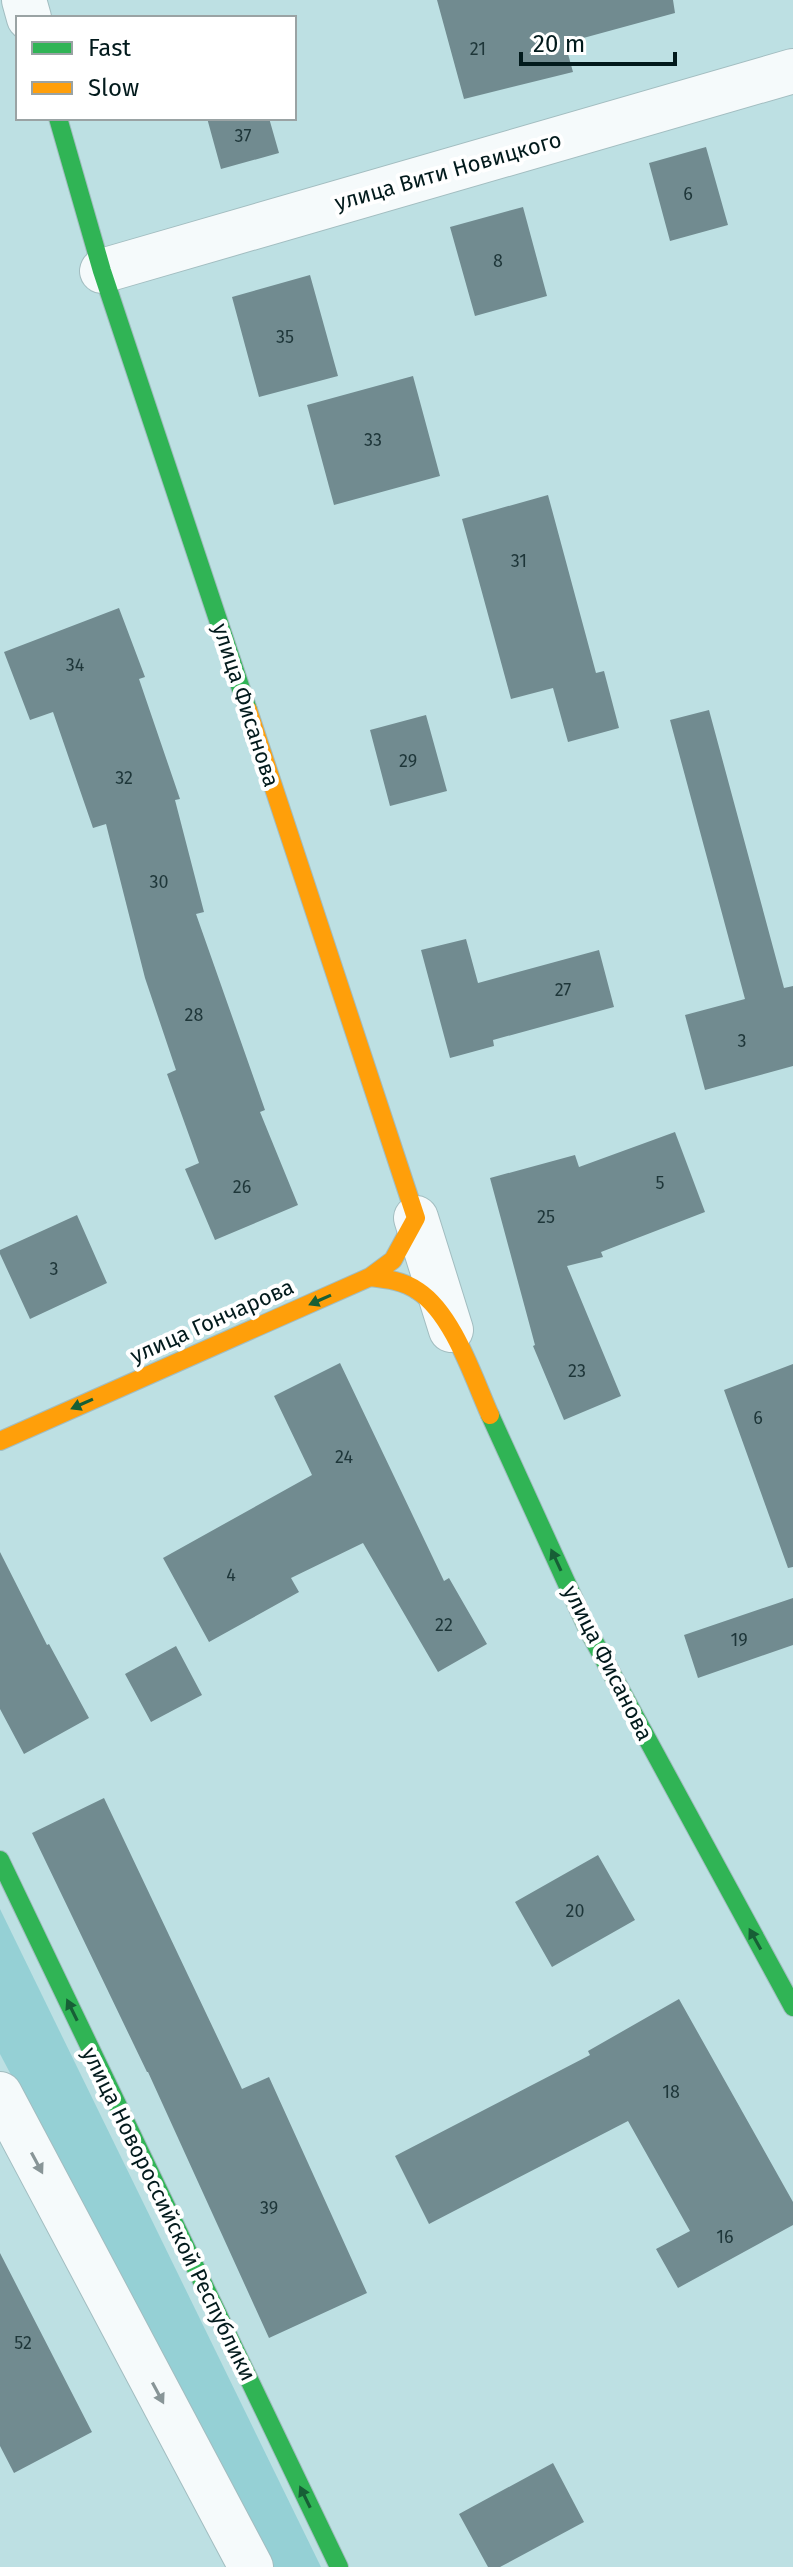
<svg xmlns="http://www.w3.org/2000/svg" width="793" height="2567" font-family="'Fira Sans',sans-serif">
<style>
.green{fill:#95d0d5}
.building{fill:#718b90}
.lines{fill:none;stroke-linecap:round;stroke-linejoin:round}
.street-casing{stroke:#a2bdc0;stroke-width:46}
.fast-casing{stroke:#a2bdc0;stroke-width:20}
.slow-casing{stroke:#a2bdc0;stroke-width:20}
.street{stroke:#f5fafb;stroke-width:44}
.fast{stroke:#30b455;stroke-width:18}
.slow{stroke:#ff9f0a;stroke-width:18}
.oneway{fill:#175f36}
.oneway2{fill:#889597}
.labels{text-anchor:middle;dominant-baseline:central;stroke-width:8;stroke-linejoin:round;paint-order:stroke}
.number-label{font-size:18px;fill:#1e3639}
.street-label{font-size:22px;fill:#021a1c;stroke:#fff}
</style>
<rect width="100%" height="100%" fill="#bde0e3"/>
<!-- green -->
<path class="green" d="M0 1909 321 2567H271L0 2054Z"/>
<!-- building -->
<path class="building" d="M437 0H673L675 13 565 43 573 72 464 99Z
M207 118H269L279 153 221 169Z
M706 147 728 225 670 241 649 163Z
M523 207 547 296 475 316 450 227Z
M310 275 338 376 259 397 232 297Z
M413 376 440 476 334 505 307 405Z
M548 495 596 673 604 671 619 728 568 742 553 688 511 699 462 519Z
M119 608 145 677 139 679 180 799 175 800 204 912 196 914 265 1110 260 1112 298 1205 215 1240 185 1169 199 1163 167 1074 176 1070 145 978 106 824 93 828 53 712 30 720 4 652Z
M709 710 784 988 793 986V1066L705 1090 685 1015 745 999 670 720Z
M426 715 447 791 390 806 370 730Z
M466 939 478 983 599 950 614 1007 493 1040 494 1046 450 1058 421 950Z
M675 1132 705 1212 601 1252 603 1257 567 1266 621 1396 564 1420 533 1346 535 1345 490 1178 575 1155 579 1167Z
M77 1215 107 1283 30 1319 0 1254V1250Z
M340 1363 444 1581 449 1578 487 1644 438 1672 363 1543 291 1578 299 1592 209 1642 163 1558 312 1475 274 1396Z
M793 1364V1567L788 1568 724 1390Z
M0 1552 47 1645 49 1644 89 1718 24 1754 0 1709Z
M793 1598V1645L698 1678 684 1635Z
M176 1646 202 1695 151 1722 125 1674Z
M104 1798 242 2089 269 2077 367 2293 269 2338 148 2072H147L32 1833Z
M598 1855 635 1920 552 1967 515 1902Z
M679 1999 793 2202V2225L678 2288 656 2249 690 2231 628 2121 429 2224 395 2156 590 2055 588 2051Z
M0 2253 92 2432 14 2473 0 2446Z
M553 2463 584 2522 500 2567H488L459 2514Z"/>
<g class="lines">
<!-- street casing -->
<g class="street-casing">
<path id="street" d="M24 0 29 18
M102 271 793 71
M416 1218 451 1330
M0 2094 251 2567"/>
</g>
<!-- fast casing -->
<g class="fast-casing">
<path id="fast" d="M58 118 102 271 248 710
M490 1415 588 1630 793 2007
M0 1860 339 2567"/>
</g>
<!-- slow casing -->
<g class="slow-casing">
<path id="slow" d="M248 710 416 1218 393 1260 370 1277
M0 1441 370 1277C387 1279 404 1281 418 1291 453 1314 473 1377 490 1415"/>
</g>
<!-- street -->
<use href="#street" class="street"/>
<!-- fast -->
<use href="#fast" class="fast"/>
<!-- slow -->
<use href="#slow" class="slow"/>
</g>
<!-- one-way arrows -->
<defs><path id="oneway-solid" d="M-6-.8H1V-3.2L6.5 0L1 3.2V.8H-6Z" transform="scale(2)"/></defs>
<g class="oneway">
<use href="#oneway-solid" transform="translate(320 1300) rotate(156)"/>
<use href="#oneway-solid" transform="translate(82 1404) rotate(156)"/>
<use href="#oneway-solid" transform="translate(556 1560) rotate(-115)"/>
<use href="#oneway-solid" transform="translate(755 1939) rotate(-119)"/>
<use href="#oneway-solid" transform="translate(72 2010) rotate(-116)"/>
<use href="#oneway-solid" transform="translate(305 2497) rotate(-116)"/>
</g>
<g class="oneway2">
<use href="#oneway-solid" transform="translate(37 2163) rotate(62)"/>
<use href="#oneway-solid" transform="translate(158 2393) rotate(62)"/>
</g>
<g class="labels">
<!-- number labels -->
<g class="number-label">
<text x="478" y="49">21</text>
<text x="243" y="136">37</text>
<text x="688" y="194">6</text>
<text x="498" y="261">8</text>
<text x="285" y="337">35</text>
<text x="373" y="440">33</text>
<text x="519" y="561">31</text>
<text x="75" y="665">34</text>
<text x="408" y="761">29</text>
<text x="124" y="778">32</text>
<text x="159" y="882">30</text>
<text x="563" y="990">27</text>
<text x="194" y="1015">28</text>
<text x="742" y="1041">3</text>
<text x="660" y="1183">5</text>
<text x="242" y="1187">26</text>
<text x="546" y="1217">25</text>
<text x="54" y="1269">3</text>
<text x="577" y="1371">23</text>
<text x="758" y="1418">6</text>
<text x="344" y="1457">24</text>
<text x="231" y="1575">4</text>
<text x="444" y="1625">22</text>
<text x="739" y="1640">19</text>
<text x="575" y="1911">20</text>
<text x="671" y="2092">18</text>
<text x="269" y="2208">39</text>
<text x="725" y="2237">16</text>
<text x="23" y="2343">52</text>
</g>
<!-- street labels -->
<g class="street-label">
<text transform="translate(448 171) rotate(-16)">улица Вити Новицкого</text>
<text transform="translate(246 705) rotate(72)">улица Фисанова</text>
<text transform="translate(212 1321) rotate(-24)">улица Гончарова</text>
<text transform="translate(608 1663) rotate(63)">улица Фисанова</text>
<text transform="translate(169 2214) rotate(64)">улица Новороссийской Республики</text>
</g>
</g>
<!-- legend -->
<rect x="16" y="16" width="280" height="104" fill="#ffffff" stroke="#9aa3a4" stroke-width="2"/>
<rect x="32" y="42" width="40" height="12" fill="#30b455" stroke="#9aa3a4" stroke-width="2"/>
<text x="88" y="56" font-size="24" fill="#021a1c">Fast</text>
<rect x="32" y="82" width="40" height="12" fill="#ff9f0a" stroke="#9aa3a4" stroke-width="2"/>
<text x="88" y="96" font-size="24" fill="#021a1c">Slow</text>
<!-- scale -->
<path d="M521 52v12h154v-12" fill="none" stroke="#021a1c" stroke-width="4"/>
<text x="533" y="52" font-size="24" fill="#021a1c" stroke="#ffffff" stroke-width="6" paint-order="stroke">20 m</text>
</svg>
